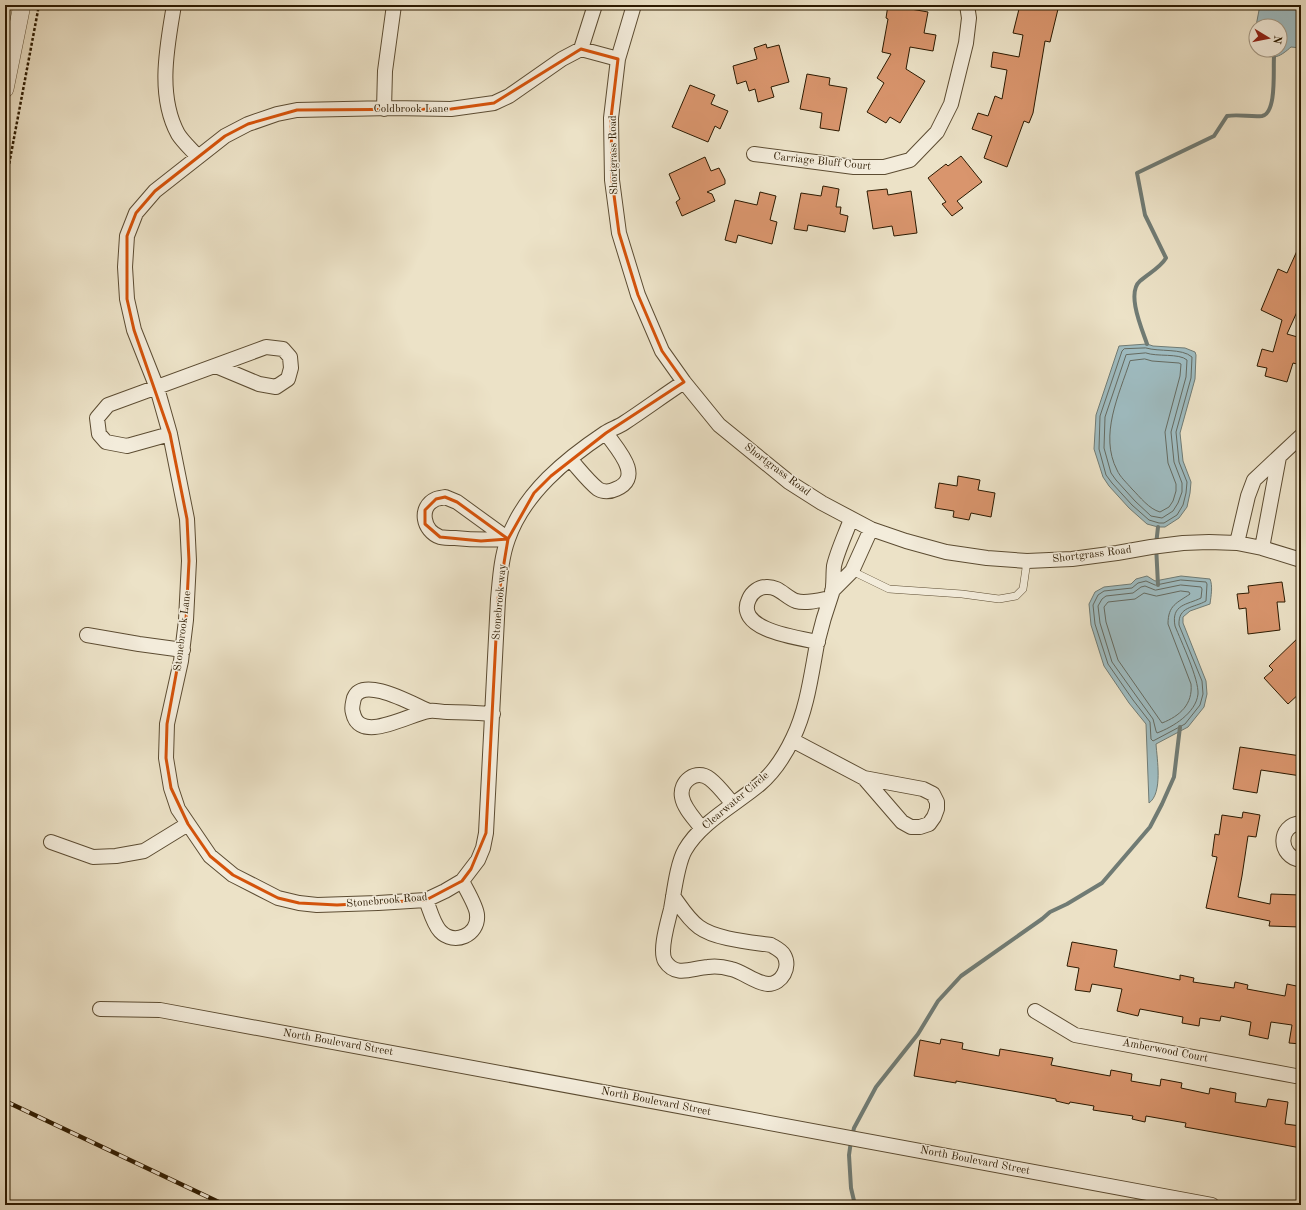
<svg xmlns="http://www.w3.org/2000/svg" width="1306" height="1210" font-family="'Old Standard TT',serif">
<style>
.water{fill:#9ebbc0;stroke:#707b74}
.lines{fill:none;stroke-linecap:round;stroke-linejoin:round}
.shore{stroke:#656a60;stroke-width:1}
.stream{stroke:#707b74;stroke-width:4}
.building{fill:#d9956d;stroke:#2c1a01}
.service-casing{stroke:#5c4c32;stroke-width:8}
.minor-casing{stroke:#5c4c32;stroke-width:16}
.tertiary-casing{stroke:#5c4c32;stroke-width:18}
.path{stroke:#2c1a01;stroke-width:2.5;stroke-dasharray:3 2;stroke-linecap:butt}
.service{stroke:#f3ecdb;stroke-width:7}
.minor{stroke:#f3ecdb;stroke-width:14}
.tertiary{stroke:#f3ecdb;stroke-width:17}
.rail-casing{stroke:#2c1a01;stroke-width:4.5}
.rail{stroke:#f3ecdb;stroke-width:3;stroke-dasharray:9;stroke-linecap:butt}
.marked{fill:none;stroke:#d5530b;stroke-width:3;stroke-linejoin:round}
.labels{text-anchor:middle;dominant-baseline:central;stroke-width:3;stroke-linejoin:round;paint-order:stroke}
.street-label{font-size:11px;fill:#2c1a01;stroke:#f3ecdb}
</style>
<rect width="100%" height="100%" fill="#ece2c7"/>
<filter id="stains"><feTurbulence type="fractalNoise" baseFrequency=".005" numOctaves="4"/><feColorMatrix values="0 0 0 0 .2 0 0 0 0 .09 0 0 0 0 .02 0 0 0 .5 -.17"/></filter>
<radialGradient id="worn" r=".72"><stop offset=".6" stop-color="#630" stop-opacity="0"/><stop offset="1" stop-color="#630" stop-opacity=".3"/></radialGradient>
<!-- water -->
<path class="water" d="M1260 5H1301V48L1291 47C1282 55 1272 63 1262 50H1280V26H1256Z
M1147 344 1153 346 1185 348 1195 352 1196 355 1195 379 1180 433 1183 461 1191 482 1190 493 1187 507 1179 518 1165 527H1158L1147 524 1129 508 1109 486 1103 477 1094 449 1096 415 1119 346Z
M1147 576 1155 581 1181 576 1210 579C1213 586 1211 596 1210 604L1190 611 1183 617V623L1206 681 1207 694 1204 707 1188 727 1156 744C1157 759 1163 793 1149 803L1146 724 1129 703 1104 666 1091 625 1089 604 1095 592 1104 587 1131 584 1136 579Z"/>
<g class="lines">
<!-- shore -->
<path class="shore" d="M1146 348C1159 352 1182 348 1192 357L1191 378 1176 432 1179 462 1187 482 1186 493 1183 505 1177 515 1164 523H1159L1149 520 1132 505 1112 483 1106 475 1099 449 1100 416 1122 351 1124 349Z
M1146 353C1157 357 1179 353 1187 360L1186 377 1171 432 1174 462 1182 483V492L1178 503 1173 511 1162 518 1151 516 1135 501 1116 480 1111 473 1104 448 1105 417 1126 355Z
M1145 359 1152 361 1179 363 1181 364 1180 376 1165 432 1168 463 1176 484V491L1173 501 1169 507 1160 512C1149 509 1140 497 1132 489 1127 483 1120 477 1117 470 1099 435 1119 395 1130 361Z
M1181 580 1206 582 1207 584 1206 601C1194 608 1178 606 1179 625L1202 681 1203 694 1200 705 1185 724 1153 741 1151 739 1150 722 1133 700 1108 664 1095 624 1093 605 1098 595 1104 591 1132 588 1138 583 1146 581 1155 585Z
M1181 585 1201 587 1202 589 1201 598C1187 605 1171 604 1175 626 1181 641 1199 679 1198 694 1196 713 1173 727 1157 733L1156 731 1153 719 1137 697 1112 662 1100 623 1098 606 1102 599 1106 596 1133 593 1141 587 1145 586 1155 590Z
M1181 591 1189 592 1190 594C1177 603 1168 605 1168 624L1191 684C1193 704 1180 716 1162 723L1118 660 1106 622 1104 607 1108 602 1135 599 1144 593 1156 596Z"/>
<!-- stream -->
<path class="stream" d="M1147 344C1142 329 1126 293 1140 281 1149 273 1160 268 1166 258L1145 215 1137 173 1214 136 1227 116C1238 114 1250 117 1262 116 1277 113 1273 70 1274 57
M1158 585 1156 545 1158 527
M855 1205 851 1188 849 1155 851 1141 854 1128 876 1087 918 1034 938 1001 961 976 1042 919 1050 912 1067 904 1102 883 1150 827 1162 804 1174 777 1180 727"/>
</g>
<!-- building -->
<path class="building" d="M888 5 928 12 924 33 936 35 933 51 910 47 906 69 925 81 900 123 890 117 886 123 867 112 884 83 877 78 891 54 882 52 888 19 886 18Z
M1020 5H1059L1050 42 1045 41 1033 113 1029 123 1024 121 1007 167 984 158 992 136 972 129 978 113 988 116 995 96 1002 99 1007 70 991 67 993 52 1019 57 1023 35 1013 33Z
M766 44 767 48 779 45 789 82 771 87 774 97 758 102 755 89 749 91 746 81 737 84 733 66 757 59 754 48Z
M807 74 830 78 829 85 847 88 839 131 820 128 822 113 800 109Z
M690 85 715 95 711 104 728 111 720 129 715 126 708 142 672 127Z
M961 156 982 182 957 201 963 208 952 216 942 204 946 202 928 178 946 164 948 166Z
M705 157 711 171 719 168 725 180V184L707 192 712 194 715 201 682 216 676 202 680 199 669 174Z
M823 186 839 189 836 207H841L840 214 848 216 845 232 808 225 807 231 794 229 801 193 821 196Z
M887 189 888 195 911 191 917 233 894 236 892 226 873 229 867 191Z
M760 192 776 196 770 220 777 222 772 244 738 235 736 243 725 240 735 200 757 205Z
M1301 242V303L1287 334 1301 338V365L1293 363 1287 382 1265 376 1267 368 1257 366 1262 349 1273 352 1282 320 1261 310 1278 269 1287 273Z
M958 476 980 480 978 490 995 493 991 517 971 513 969 520 953 517 954 511 935 508 939 483 957 486Z
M1282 582 1285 602H1277L1280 630 1248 634 1246 608 1239 609 1237 594 1249 593 1248 586Z
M1301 635V692L1288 704 1264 678 1273 670 1269 666Z
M1240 747 1301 756V776L1261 770 1257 793 1233 789Z
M1243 812 1260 815 1256 837 1248 836 1242 876 1238 897 1270 904 1271 894 1301 895V927L1269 926 1270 921 1206 908 1217 857 1212 856 1215 834 1219 835 1222 815 1242 818Z
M1072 942 1117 950 1114 967 1180 980V975L1194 978 1193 982 1234 988 1235 982 1248 985 1247 989 1285 996 1287 984 1301 987V1044L1289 1043 1292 1025 1271 1022 1268 1039 1249 1035 1251 1022 1221 1016 1220 1021 1200 1018 1199 1026 1182 1023 1183 1017 1140 1009 1138 1016 1117 1011 1122 989 1092 984 1090 992 1075 990 1079 968 1067 966Z
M941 1039 963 1043 962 1049 999 1056 1000 1049 1053 1058 1051 1065 1110 1076 1111 1070 1132 1074 1131 1081 1160 1086 1161 1079 1182 1083 1181 1088 1209 1094 1210 1088 1236 1093 1235 1102 1266 1107 1268 1099 1288 1102 1285 1124 1301 1126V1148L1185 1127 1186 1123 1146 1116 1145 1122 1132 1119 1133 1116 1093 1110 1094 1106 1070 1102 1069 1104 1056 1101V1099L1024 1093 956 1081V1083L914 1076 920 1040 940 1044Z"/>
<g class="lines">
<!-- service casing -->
<g class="service-casing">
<path id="service" d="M852 571 889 589 962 594 999 599 1016 596 1023 589 1027 561"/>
</g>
<!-- minor casing -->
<g class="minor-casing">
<path id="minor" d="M174 5C167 47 157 95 178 134 183 142 192 150 198 157
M634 5 618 59 611 118 612 180 619 233 638 295 662 351 684 382 719 425 789 482 822 503 871 529 906 541 946 552 987 558 1027 561 1072 559 1117 553 1151 547 1183 543 1209 542 1237 543 1262 548 1301 560
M581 49 595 5
M618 59 581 49 562 59 509 96 494 103 451 109 391 108 297 110 277 114 248 124 225 136 155 191 136 213 127 236 125 267 127 299 134 330 157 388 170 434 187 519 189 561 186 620 181 661 167 724 166 758 171 788 178 809 210 856 233 875 278 898 299 903 317 905 378 903 426 900 445 891 462 881 478 860 483 848 486 833 498 599C500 579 501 558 508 539 524 493 566 459 605 433 611 429 618 427 624 423 644 410 664 395 684 382
M384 109 385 71 394 5
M754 154 854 167H884L910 160 937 132 951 104 966 43 969 18 967 5
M170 434 127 446 106 442 99 434 97 418 108 405 266 347 283 349 290 357 291 368 288 379 276 387 259 384 216 366
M570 459C579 469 588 481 598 489 603 492 610 492 616 489 645 477 616 448 606 433
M445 497 457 502 508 539C490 540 473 540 455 538 450 538 444 538 440 537 423 531 418 507 436 499 439 498 442 498 445 497Z
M1237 543 1248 496 1254 480 1301 436
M1262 548 1279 457
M832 591 852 571 871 529
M87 635 139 644 183 650
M818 642C799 638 734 630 749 599 752 592 759 587 766 587 779 586 785 597 796 601 806 604 820 600 830 598
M429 711C414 705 363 675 354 698 353 703 351 708 353 713 360 745 411 713 429 711 435 710 441 712 447 712 462 712 478 713 493 714
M792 740 864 778 923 789 933 794 937 802V809L934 817 929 824 920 827H911L902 822 864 778
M1301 823C1277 825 1278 857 1301 860
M702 829C696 820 684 809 682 797 679 782 696 768 710 779 719 786 726 796 733 804
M51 842 93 857 116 856 144 851 188 824
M673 896C681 907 688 919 699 927 715 939 750 942 771 945 776 948 781 950 784 955 791 967 782 984 768 984 755 983 744 972 731 969 724 967 715 966 708 967 692 968 676 978 665 961 659 950 668 922 671 909 674 893 677 864 685 850 701 822 735 805 760 784 774 772 785 755 793 738 807 709 811 676 817 644 821 627 826 610 832 593 834 585 833 575 834 566 837 552 846 533 851 519
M426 900C430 910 433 923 440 931 454 946 479 935 477 915 477 907 466 889 462 881
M100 1009 160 1010 1212 1205
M1035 1011 1075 1035 1301 1077"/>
</g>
<!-- tertiary casing -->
<g class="tertiary-casing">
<path id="tertiary" d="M5 89 22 5"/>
</g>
<!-- path -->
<path class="path" d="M5 218 7 209 5 186 39 5"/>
<!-- service -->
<use href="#service" class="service"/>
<!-- minor -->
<use href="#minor" class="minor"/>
<!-- tertiary -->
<use href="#tertiary" class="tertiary"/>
<!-- rail casing -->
<g class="rail-casing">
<path id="rail" d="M5 1101 225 1205"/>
</g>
<!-- rail -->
<use href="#rail" class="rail"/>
</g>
<!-- marked area -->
<path class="marked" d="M581 49 618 59 611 118 612 180 619 233 638 295 662 351 684 382 606 433 551 476 534 493 508 539 457 502 445 497 436 499 425 510V524L440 537 481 541 508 539 498 599 486 833 471 869 462 881 426 900 337 905 299 903 278 898 233 875 210 856 188 824 171 788 166 758 167 724 186 620 189 561 187 519 170 434 134 330 127 299V236L136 213 155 191 225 136 248 124 297 110 451 109 494 103Z"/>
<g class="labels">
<!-- street labels -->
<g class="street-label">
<text x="411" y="109">Coldbrook Lane</text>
<text transform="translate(614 155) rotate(-91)">Shortgrass Road</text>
<text transform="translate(822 162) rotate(6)">Carriage Bluff Court</text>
<text transform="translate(777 470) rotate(37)">Shortgrass Road</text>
<text transform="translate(1092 555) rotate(-7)">Shortgrass Road</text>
<text transform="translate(500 602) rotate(-85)">Stonebrook way</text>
<text transform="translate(183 631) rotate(-83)">Stonebrook Lane</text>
<text transform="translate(736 801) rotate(-40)">Clearwater Circle</text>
<text transform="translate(387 901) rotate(-5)">Stonebrook Road</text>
<text transform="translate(338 1043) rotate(10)">North Boulevard Street</text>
<text transform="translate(1165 1051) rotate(11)">Amberwood Court</text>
<text transform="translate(656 1102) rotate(11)">North Boulevard Street</text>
<text transform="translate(975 1161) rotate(11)">North Boulevard Street</text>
</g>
</g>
<!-- margin -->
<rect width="1306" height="1210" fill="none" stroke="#ece2c7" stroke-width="20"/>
<rect x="6" y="6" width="1294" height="1198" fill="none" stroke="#2c1a01" stroke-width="2"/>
<rect x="10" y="10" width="1286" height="1190" fill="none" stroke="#2c1a01"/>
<!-- north arrow -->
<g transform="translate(1268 38) rotate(100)"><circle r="19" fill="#f3ecdb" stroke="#a39884"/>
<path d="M0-3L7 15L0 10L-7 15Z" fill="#8f2418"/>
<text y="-6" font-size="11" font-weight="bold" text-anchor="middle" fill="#2c1a01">N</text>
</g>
<rect width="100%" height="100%" filter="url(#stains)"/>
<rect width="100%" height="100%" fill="url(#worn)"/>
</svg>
